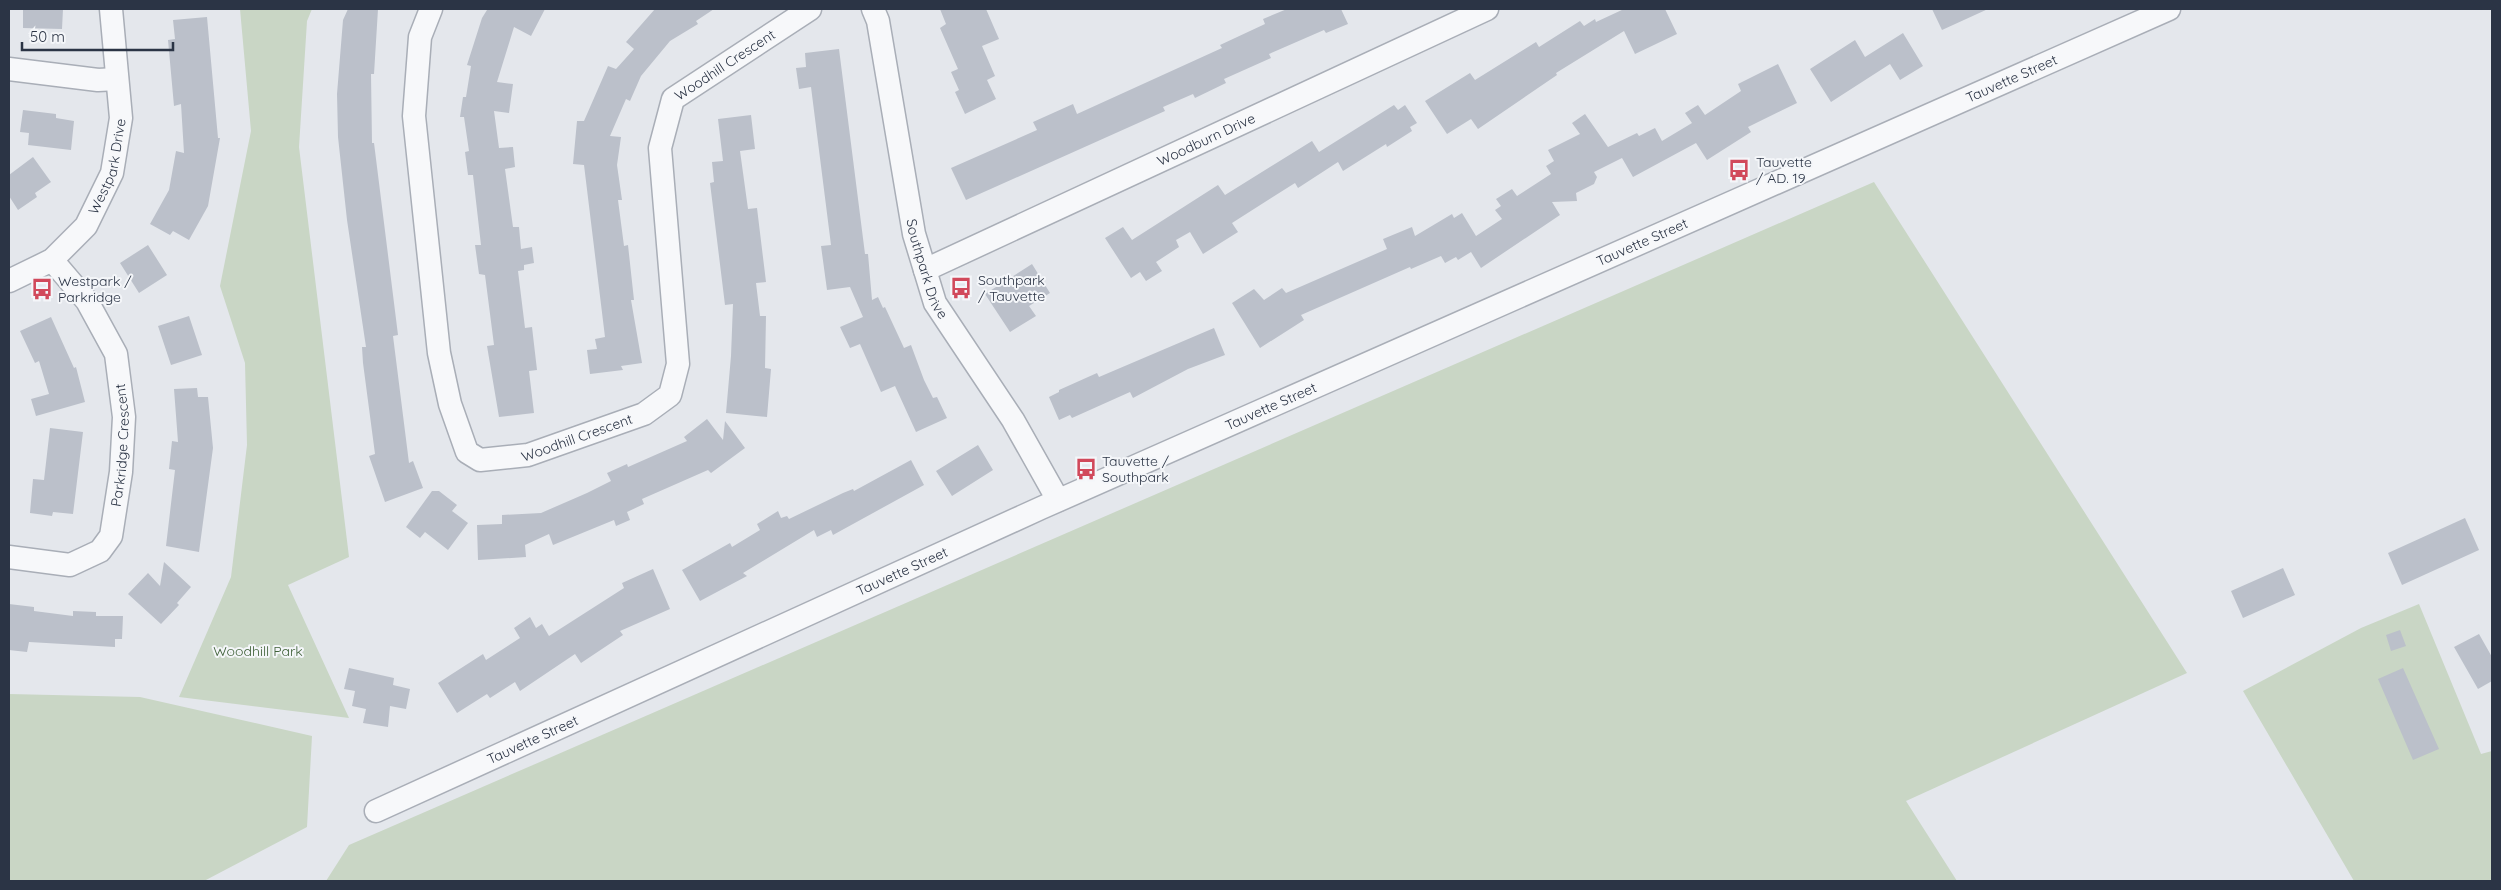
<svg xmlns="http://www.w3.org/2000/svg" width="2501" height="890" font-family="Quicksand,sans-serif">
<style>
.green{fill:#c9d6c5}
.building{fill:#bbc0ca}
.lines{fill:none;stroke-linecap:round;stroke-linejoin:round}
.minor-casing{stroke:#a9aeb7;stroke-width:25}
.minor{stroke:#f7f8fa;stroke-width:22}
.labels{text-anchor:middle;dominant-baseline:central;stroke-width:4;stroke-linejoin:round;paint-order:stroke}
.street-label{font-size:14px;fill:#2b3445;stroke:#f4f6f9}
.poi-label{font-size:14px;fill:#2b3445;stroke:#f4f6f9;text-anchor:start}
.park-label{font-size:14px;fill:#3f6138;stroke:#f4f6f9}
</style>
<rect width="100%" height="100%" fill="#e4e7ec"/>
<!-- green -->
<path class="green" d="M240 9H312L307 21 299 147 349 557 288 585 349 718 179 697 231 577 247 445 245 363 220 286 251 131Z
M1874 182 2187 673 1906 801 1957 881H326L349 845Z
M2419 604 2481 754 2492 751V881H2354L2243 691 2361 628Z
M9 694 140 697 312 736 307 827 204 881H9Z"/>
<!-- building -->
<path class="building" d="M23 9H63L62 29 23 28Z
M348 9H378L374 74H371L372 143H374L398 335 393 336 409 463 413 461 423 488 385 502 369 456 375 454 363 363 362 347H366L347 220 338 137 337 94 343 20Z
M485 9H545L531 36 514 27 497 82 513 84 509 113 494 111 499 148 513 147 515 167 505 169 513 227H519L521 249 532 247 534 263 524 265V270L518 271 525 328 532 327 537 370 529 371 534 413 499 417 487 346 494 345 485 275 479 274 475 245H481L473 175H468L465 152 469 151 464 117H460L463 97H466L471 66 467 65 482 18 487 10Z
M655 9H714L696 21 698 24 670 41 641 76 630 101 626 99 610 136 621 137 617 165 622 200H618L624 246 628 245 634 300H631L642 363 621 366 623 370 590 374 587 350 597 349 595 339 605 337 584 165 573 164 577 121H584L608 66 616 69 634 49 626 42Z
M940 9H986L999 39 982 46 995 76 987 80 996 99 965 114 955 92 959 90 951 72 958 69 940 28 946 24Z
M1287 9H1341L1348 24 1326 33 1324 30 1269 54 1271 58 1224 79 1226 83 1195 98 1193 94 1163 107 1165 111 966 200 951 168 1037 130 1033 122 1073 104 1077 114 1222 48 1220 45 1265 24 1263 19Z
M1624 9H1665L1677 34 1635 54 1624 31 1556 73 1557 75 1478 129 1471 119 1447 134 1425 101 1470 73 1475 80 1536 42 1539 47 1580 21 1584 26 1595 19 1596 22Z
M1932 9H1988L1942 30Z
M207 17 218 138H220L208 206 189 240 173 231 170 235 150 224 169 190 176 151 184 153 181 104 174 106 168 40 175 39 173 20Z
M1903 33 1923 66 1900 80 1890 64 1831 102 1810 69 1855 40 1865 57Z
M839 49 865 254H868L872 300 878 297 883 308 885 307 904 348 911 345 924 380 933 398 937 397 947 418 916 432 895 386 881 392 860 344 850 348 840 327 863 317 850 287 827 290 821 246 831 245 811 87 799 89 796 68 806 67 805 53Z
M1778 64 1797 103 1748 127 1751 132 1707 160 1696 143 1633 177 1622 158 1594 172 1597 177 1594 184 1576 193 1577 201 1552 202 1560 215 1481 268 1471 252 1458 260 1456 257 1445 263 1441 256 1411 269 1410 267 1301 315 1304 320 1260 348 1232 303 1254 289 1264 300 1282 288 1286 293 1387 249 1383 239 1412 227 1415 236 1452 214 1454 218 1462 213 1476 236 1502 219 1495 210 1501 206 1496 199 1512 189 1517 196 1551 174 1546 166 1554 161 1548 150 1580 134 1572 123 1585 114 1608 147 1637 133 1639 136 1655 128 1662 141 1692 123 1685 113 1698 105 1705 115 1741 91 1738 84Z
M1394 105 1398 110 1405 105 1417 123 1410 127 1412 131 1387 147 1386 144 1343 171 1338 162 1298 188 1295 183 1232 223 1238 232 1203 254 1190 232 1176 240 1179 247 1156 262 1162 271 1146 281 1140 272 1131 278 1105 238 1123 227 1132 240 1218 185 1225 195 1312 141 1319 152Z
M23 110 56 114V118L74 121 71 150 28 145 29 133 20 132Z
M751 115 755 149 740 151 748 209 757 208 766 282 756 283 760 316H766L765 368 771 369 767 417 726 413 731 356 733 304 725 305 710 183 714 182 712 162 723 161 718 119Z
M33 157 51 182 35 193 37 197 18 210 9 196V175Z
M148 245 167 275 139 293 120 263Z
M1032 264 1050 293 1029 306 1036 316 1010 332 985 294Z
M189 316 202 355 171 365 158 326Z
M51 317 74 368 76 367 85 402 36 416 31 399 49 394 39 361 35 363 20 331Z
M1214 328 1225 355 1188 369 1133 398 1130 392 1072 418 1070 415 1059 420 1049 397 1059 392V390L1097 373 1099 377Z
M197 388 198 397H208L213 448 199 552 166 546 175 470 169 469 172 441 178 442 174 389Z
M707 419 723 440 725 421 745 448 711 473 708 470 642 499 644 504 627 512 630 520 616 526 614 520 553 545 549 534 525 545 526 557 478 560 477 525 502 524V515L541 513 587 493 611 481 607 473 627 464 628 467 687 441 684 437Z
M50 428 83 432 73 514 53 512 52 516 30 513 33 479 44 480Z
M978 445 993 470 952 496 936 471Z
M911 460 924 485 833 535 831 530 817 537 814 530 743 573 747 576 700 601 682 570 730 543 732 547 760 530 757 524 778 511 781 518 787 516 789 519 843 493 853 489 854 491Z
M432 491H439L457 505 452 511 468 523 448 550 425 532 420 538 406 527Z
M2465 518 2479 550 2402 585 2388 553Z
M164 562 191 587 177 603 179 605 161 624 128 594 148 573 160 586Z
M2283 568 2295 595 2243 618 2231 591Z
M653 569 670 609 620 631 623 635 581 663 575 654 520 691 515 682 490 698 487 694 457 713 438 683 483 654 486 660 520 638 514 628 530 617 536 628 542 624 549 636 624 588 622 583Z
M9 604 34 607V611L73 616V611L96 612V616H123L122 639H115V647L29 642 27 652 9 650Z
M2400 630 2406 646 2391 651 2386 635Z
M2479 634 2492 657V681L2478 689 2454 647Z
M349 668 394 678 393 685 410 689 406 709 390 706 388 727 363 723 366 709 352 706 355 691 344 689Z
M2403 668 2439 749 2413 760 2378 679Z"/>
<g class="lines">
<!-- minor casing -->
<g class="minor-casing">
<g id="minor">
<path id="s1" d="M431 9 420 37 414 116 439 353 450 404 467 452 480 460 528 455 644 414 670 395 678 364 660 148 673 99 810 9"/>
<path id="s2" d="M873 9 878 21 914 234 935 303 1013 420 1058 500"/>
<path d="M9 69 98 80 117 79"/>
<path id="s3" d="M925 270 1487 9"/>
<path id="s4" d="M9 281 52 260 86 226 112 173 121 118 111 9"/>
<path id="s5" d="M9 557 70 565 100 551 111 536 121 472 124 417 116 354 87 301 52 260"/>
<path id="s6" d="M376 811 1041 508 2169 9"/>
</g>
</g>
<!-- minor -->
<use href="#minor" class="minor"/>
</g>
<!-- icons -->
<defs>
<g id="bus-bare" transform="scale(1.725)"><path d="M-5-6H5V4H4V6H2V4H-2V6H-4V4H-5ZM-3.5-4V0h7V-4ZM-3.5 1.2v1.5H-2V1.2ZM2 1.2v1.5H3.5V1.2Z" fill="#d1495b" stroke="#f4f6f9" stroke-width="2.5" paint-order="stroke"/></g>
</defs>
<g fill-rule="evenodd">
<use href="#bus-bare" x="1739" y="170"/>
<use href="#bus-bare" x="961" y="288"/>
<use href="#bus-bare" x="42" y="289"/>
<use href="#bus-bare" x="1086" y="469"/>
</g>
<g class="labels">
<!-- street labels -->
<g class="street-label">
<text stroke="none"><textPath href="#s1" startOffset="1031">Woodhill Crescent</textPath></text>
<text stroke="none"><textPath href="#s6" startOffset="1792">Tauvette Street</textPath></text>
<text stroke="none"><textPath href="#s3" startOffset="310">Woodburn Drive</textPath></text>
<text stroke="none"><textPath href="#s4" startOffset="160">Westpark Drive</textPath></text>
<text stroke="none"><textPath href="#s6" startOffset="1388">Tauvette Street</textPath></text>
<text stroke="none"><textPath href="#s2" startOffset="266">Southpark Drive</textPath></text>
<text stroke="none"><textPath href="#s6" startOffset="982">Tauvette Street</textPath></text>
<text stroke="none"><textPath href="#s1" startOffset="566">Woodhill Crescent</textPath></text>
<text stroke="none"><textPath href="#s5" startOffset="205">Parkridge Crescent</textPath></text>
<text stroke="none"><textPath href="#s6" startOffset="578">Tauvette Street</textPath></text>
<text stroke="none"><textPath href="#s6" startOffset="172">Tauvette Street</textPath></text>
</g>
<!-- poi labels -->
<g class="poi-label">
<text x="1756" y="162">Tauvette<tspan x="1756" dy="16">/ AD. 19</tspan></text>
<text x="978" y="280">Southpark<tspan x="978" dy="16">/ Tauvette</tspan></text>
<text x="58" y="281">Westpark /<tspan x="58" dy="16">Parkridge</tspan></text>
<text x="1102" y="461">Tauvette /<tspan x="1102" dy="16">Southpark</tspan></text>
</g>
<!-- park labels -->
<g class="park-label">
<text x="258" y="651">Woodhill Park</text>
</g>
</g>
<!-- border -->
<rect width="2501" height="890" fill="none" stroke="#2b3445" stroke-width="20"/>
<!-- scale -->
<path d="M22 42v8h151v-8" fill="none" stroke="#2b3445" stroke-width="2.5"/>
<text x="30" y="42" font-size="15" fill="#2b3445" stroke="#f4f6f9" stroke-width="4" paint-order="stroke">50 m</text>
</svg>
